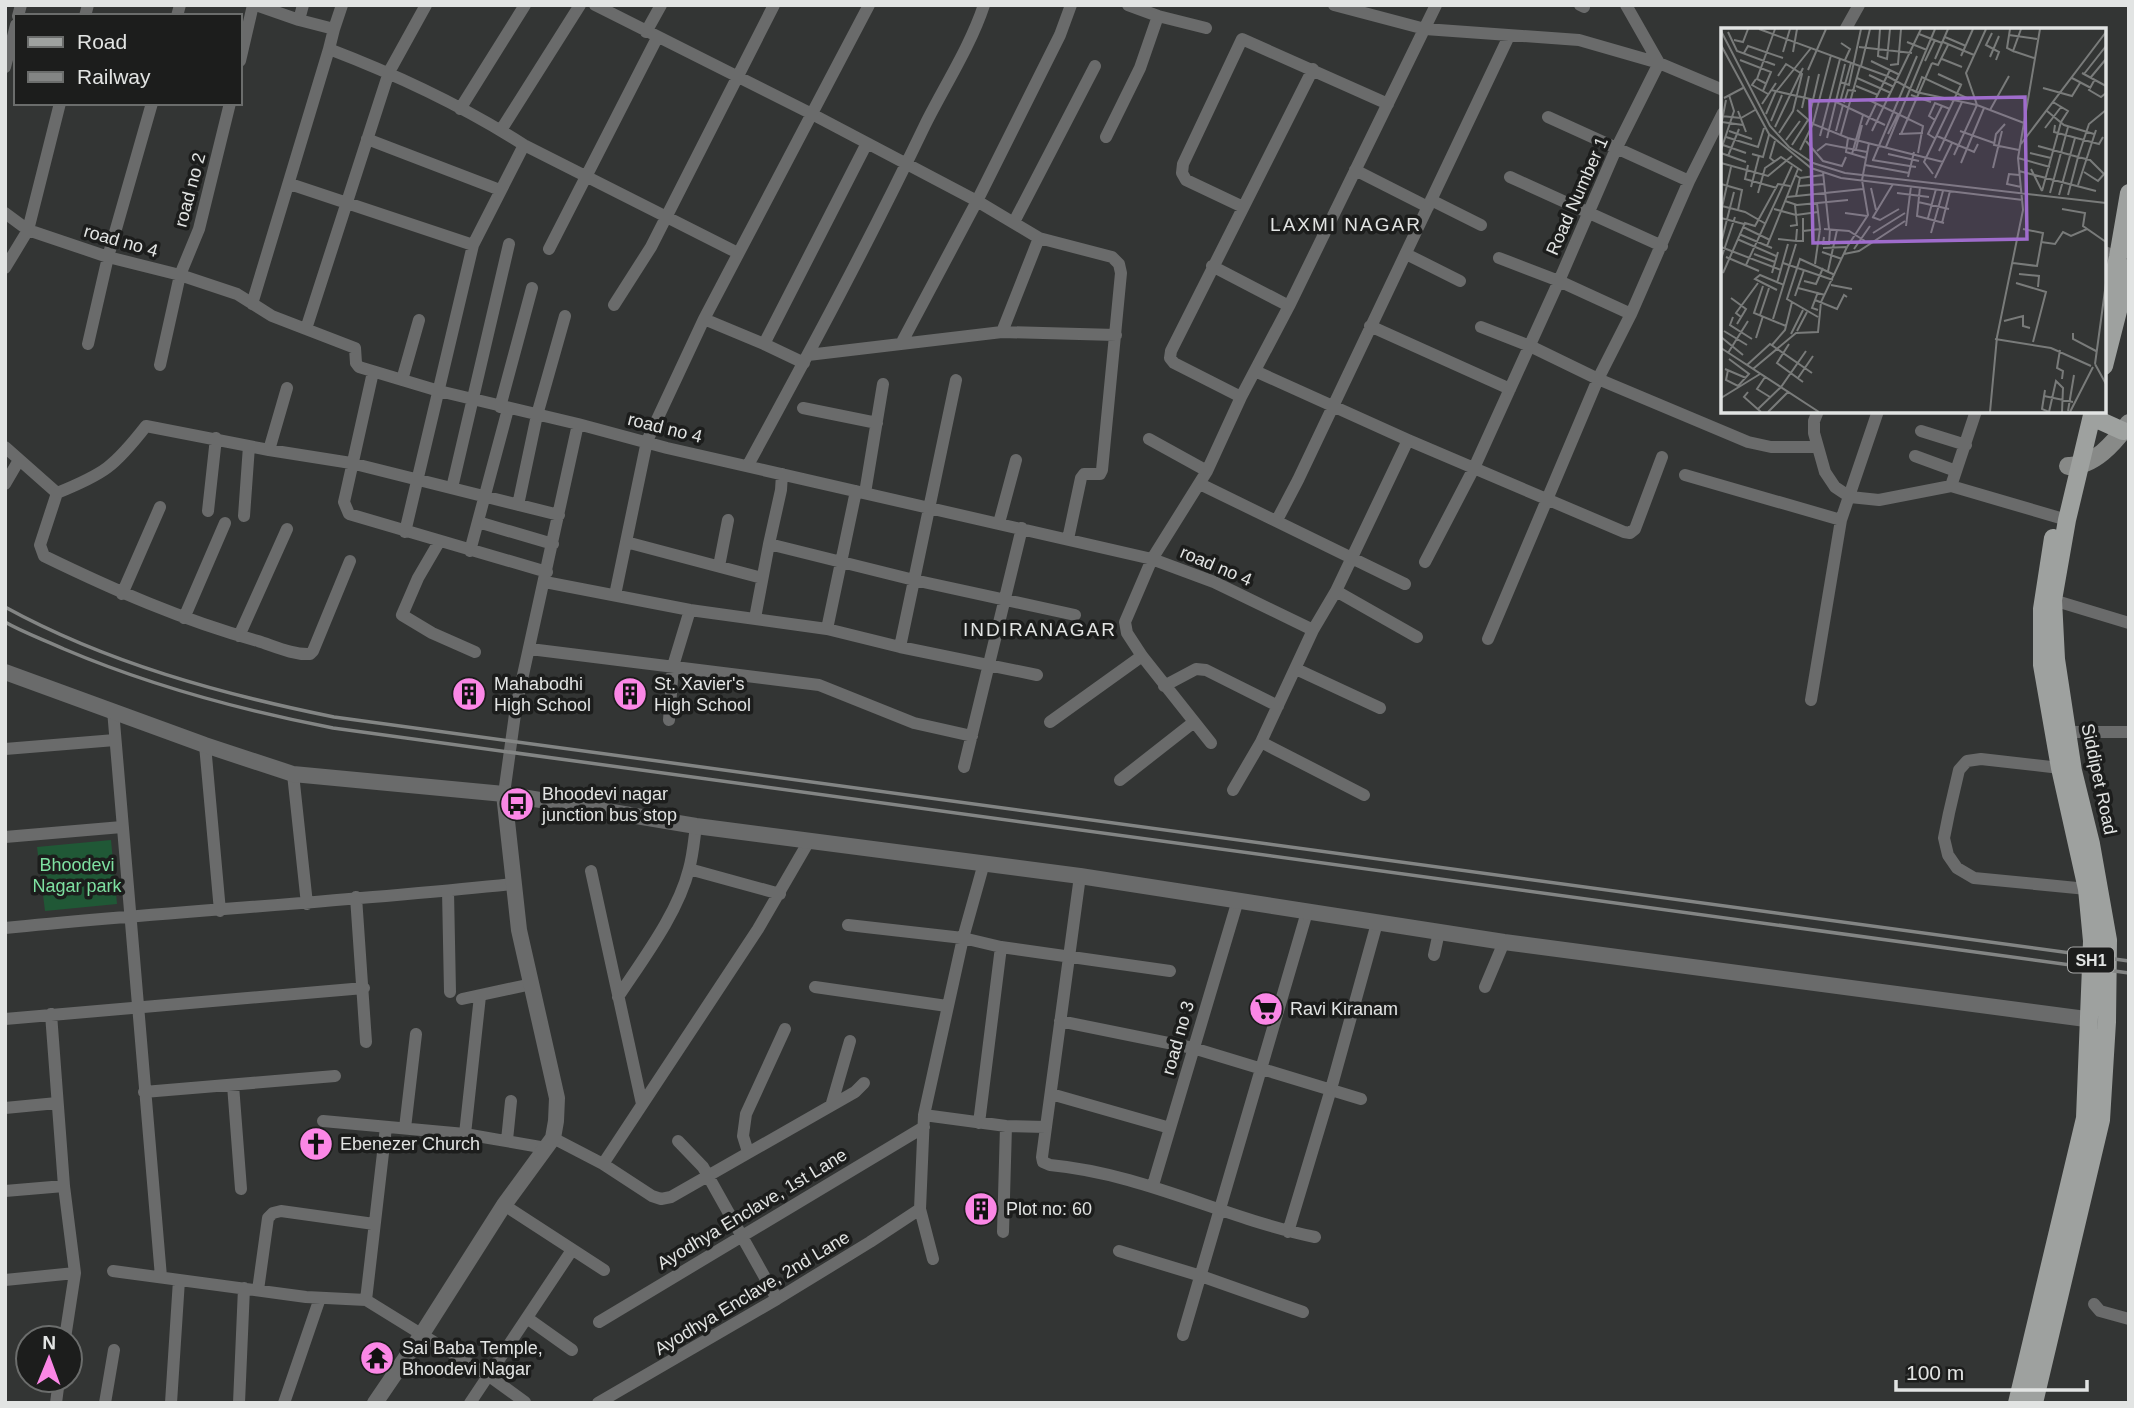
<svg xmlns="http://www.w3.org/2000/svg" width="2134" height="1408" font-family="Arial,sans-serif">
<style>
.green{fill:#205836}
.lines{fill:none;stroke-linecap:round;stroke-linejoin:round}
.minor{stroke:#6a6b6b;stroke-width:12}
.tertiary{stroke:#6a6b6b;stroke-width:16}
.secondary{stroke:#888a88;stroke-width:18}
.primary{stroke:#9ea19f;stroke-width:18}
.rail{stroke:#838584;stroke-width:3.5}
.labels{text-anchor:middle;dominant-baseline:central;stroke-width:7;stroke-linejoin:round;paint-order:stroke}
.shield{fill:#1c1d1c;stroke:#a7a8a7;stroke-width:2}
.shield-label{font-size:16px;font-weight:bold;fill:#e2e4e3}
.street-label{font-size:18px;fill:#e2e4e3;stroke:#1c1d1c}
.poi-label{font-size:18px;fill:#e2e4e3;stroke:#1c1d1c;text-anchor:start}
.park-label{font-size:18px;fill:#7ee0a1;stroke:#1c1d1c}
.neighbourhood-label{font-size:19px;letter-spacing:2px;fill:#e2e4e3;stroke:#1c1d1c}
.inset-road{fill:none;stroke:#797b7a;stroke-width:2}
.view{fill:#9f6ccc;fill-opacity:0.15;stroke:#9f6ccc;stroke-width:3.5}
.inset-edge{fill:none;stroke:#e2e4e3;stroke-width:3.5}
</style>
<rect width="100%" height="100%" fill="#333534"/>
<!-- green -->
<path class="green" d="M111 840 117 904 45 911 37 847Z"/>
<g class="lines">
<!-- minor -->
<path class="minor" d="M256 5 299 20 334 29 329 49C397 75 463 106 524 145L738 253
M595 5 810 113 977 201 1039 238 1112 257 1119 264 1121 273 1102 470 1100 474H1084L1081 478 1068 539
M1128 5 1158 16 1206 28
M1334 5 1425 29 1579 40 1659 63 1723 90
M1580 5 1584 7
M18 16 21 5
M85 16 88 5
M177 16 180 5
M299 20 303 5
M334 29 342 5
M1845 30 1859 5
M646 32 661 5
M240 61 253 5
M5 67 16 25
M460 109 525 5
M1548 117 1689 181
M501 130 580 5
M1106 137 1140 68 1158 16
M367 139 500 190
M1355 170 1428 207
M1510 177 1662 246
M290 184 473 245
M1431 200 1481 225
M1243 207 1186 180 1182 173 1183 164 1242 39 1388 104
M5 213 28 230 108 257 180 275 237 294 272 316 355 348 356 363 359 367 439 391 578 424 667 448 1152 559 1214 582 1313 630
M1014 222 1095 66
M549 249 657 38
M2104 252 2118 257
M1406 254 1460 281
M1499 258 1559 281 1631 314
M1212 266 1289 306
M5 268 28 230 60 103
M252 304 329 49
M614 305 651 247 774 5
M704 319 764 344 804 363
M1370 326 1510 389
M1481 327 1530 346 1598 379 1748 442 1771 447H1818
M306 329 389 72 426 5
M1002 332 1039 238
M902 342 977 201 1060 35 1071 5
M88 344 108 257 152 103
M764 344 867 143
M808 355 1002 332 1116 335
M160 365 180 275 199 229 230 103
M1255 371 1408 440 1624 532 1630 533 1635 529 1662 457
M373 372 344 502 349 514 547 572
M402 380 419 320
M1241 397 1174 363 1170 358 1171 351 1313 69
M500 407 532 288
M803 408 877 423
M1818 411 1814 421V433L1825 472 1835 487 1850 497 1879 500 1951 486 2067 520
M1921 431 1966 445
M1149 439 1207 471
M5 447 57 493 40 545 44 556C114 590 182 620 258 641 274 646 293 655 310 654L313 651 350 561
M269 450 287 388
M1915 456 1956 471
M748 465C809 353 870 240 925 125 945 85 970 47 984 5
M1685 475 1841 520
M5 484 19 460
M1200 484 1405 584
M1951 486 1976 411
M452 488 509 244
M57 493C104 474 114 467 146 426L269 450 351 463 559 515
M865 493 883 384
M518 505 537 415 565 316
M208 511 216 438
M244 516 249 446
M1277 520 1298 480 1509 36
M478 522 553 544
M999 523 1016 460
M405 532 473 245 524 145
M439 542 418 578 402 615 432 633 475 652
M626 542 762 578
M769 544 914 580 1075 615
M470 551 508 409
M1425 562 1474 468 1559 281 1616 149 1659 63 1626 5
M719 566 728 520
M545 582 690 610 827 629 900 647 1037 675
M1336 591 1417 637
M122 594 160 507
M615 595 647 441 704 319 869 5
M2053 600 2129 623
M184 618 225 523
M755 618 769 544 781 490 782 474
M827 629 856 491
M239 636 287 529
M1488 639 1598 379 1631 314 1689 181 1723 113
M900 647 956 380
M530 649 819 685 914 723 972 736
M1296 669 1380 708
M1164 686 1196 669 1206 670 1278 706
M1811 700 1841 520 1878 411
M113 710 161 1277
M669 720 673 666 690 610
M1050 722 1142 656
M2068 732H2129
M1261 742 1364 795
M1211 743 1142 656 1127 633 1125 622 1152 559 1207 471 1241 397 1289 306 1436 5
M205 745 220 911
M5 749 115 740
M964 767 1022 528
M2060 768 1981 759 1967 761 1959 770 1949 813 1944 838 1948 855 1957 868 1974 878 2087 889
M293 774 307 904
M1120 780 1194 722
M1233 790 1261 742 1313 630 1336 591 1408 440
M504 794 516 707 578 424
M5 837 122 827
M689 869 780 894
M591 871 642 1104
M1080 876 1046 1127 1042 1157 1043 1162 1050 1165C1145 1174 1223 1218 1315 1237
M448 891 450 992
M356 897 366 1042
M848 925 963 938 1001 947 1170 971
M5 928C174 911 343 902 512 884
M1434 955 1439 932
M815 987 947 1006
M1485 987 1504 942
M618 997C643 959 678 913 689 869 693 855 694 840 696 826
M462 999 532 984
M5 1019 364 988
M1060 1021 1193 1048 1361 1099
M233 1085 241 1189
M144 1092 335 1076
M1051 1094 1170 1128
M832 1103 850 1041
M5 1108 57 1103
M924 1115 1006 1126 1046 1127
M323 1121 465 1134 546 1148
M979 1123 1001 947
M405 1128 416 1034
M465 1134 480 996
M553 1138 603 1164 652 1196 661 1199 671 1197 855 1092 864 1083
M507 1140 511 1101
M678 1141 703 1167 777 1299
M748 1152 743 1136 746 1114 785 1029
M603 1164 758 929 809 841
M1153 1185 1238 900
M5 1191 64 1186
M504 1205 604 1270
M1003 1232 1006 1126
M1288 1232 1331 1089 1377 923
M1119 1251 1201 1276 1303 1312
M933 1259 920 1209 924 1115 963 938 984 863
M113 1271 306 1297 366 1300 489 1376 525 1402
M5 1280 75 1273 64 1186 51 1014
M258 1290 268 1218 273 1213 281 1211 374 1224
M366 1300 386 1127
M2094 1304 2100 1311 2129 1319
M527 1318 572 1350
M599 1322 924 1127
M1183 1335 1307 912
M65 1338 75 1273
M56 1403 59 1380
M105 1403 114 1350
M171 1403 179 1280
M239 1403 244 1288
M284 1403 320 1298
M470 1403 572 1250
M598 1403 777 1299 870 1242 920 1209"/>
<!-- tertiary -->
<path class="tertiary" d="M5 672 205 745 293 774 504 794 696 826 1080 876 1504 942 2101 1021
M375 1403 422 1334 504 1205 553 1138 556 1121 557 1098 519 930 504 794"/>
<!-- secondary -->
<path class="secondary" d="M2068 466C2094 467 2114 443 2129 423"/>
<!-- primary -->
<path class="primary" d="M2104 315 2118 257 2129 193
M2104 366 2129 268
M2092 417 2123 431
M2017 1403 2085 1118 2092 941 2087 889 2060 768 2042 665V609L2053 538
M2034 1403 2101 1120 2107 1022 2108 940 2091 844 2073 771 2056 659 2053 600 2067 520 2093 411"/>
<!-- rail -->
<path class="rail" d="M5 607C107 663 221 694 334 717L2129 961
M5 622C24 633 45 640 64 649 151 686 240 710 333 728L2129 973"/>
</g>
<!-- icons -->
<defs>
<g id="building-disc" transform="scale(1.75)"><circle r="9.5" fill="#fb87e6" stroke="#1c1d1c"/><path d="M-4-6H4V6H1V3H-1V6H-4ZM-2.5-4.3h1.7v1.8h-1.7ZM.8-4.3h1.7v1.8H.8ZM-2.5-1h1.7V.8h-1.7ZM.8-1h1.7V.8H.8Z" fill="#111"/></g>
<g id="bus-disc" transform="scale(1.75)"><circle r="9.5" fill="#fb87e6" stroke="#1c1d1c"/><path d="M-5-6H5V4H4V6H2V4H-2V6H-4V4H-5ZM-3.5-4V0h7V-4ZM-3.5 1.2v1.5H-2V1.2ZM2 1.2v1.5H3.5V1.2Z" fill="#111"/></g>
<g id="supermarket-disc" transform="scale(1.75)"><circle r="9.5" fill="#fb87e6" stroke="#1c1d1c"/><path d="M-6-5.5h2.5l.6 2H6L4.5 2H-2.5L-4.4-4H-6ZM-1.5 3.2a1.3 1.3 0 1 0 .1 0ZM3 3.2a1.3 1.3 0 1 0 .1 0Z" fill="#111"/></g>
<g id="church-disc" transform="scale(1.75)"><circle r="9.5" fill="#fb87e6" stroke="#1c1d1c"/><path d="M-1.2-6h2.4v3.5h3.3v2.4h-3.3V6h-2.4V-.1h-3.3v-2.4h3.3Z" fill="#111"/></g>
<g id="temple-disc" transform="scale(1.75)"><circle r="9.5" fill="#fb87e6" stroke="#1c1d1c"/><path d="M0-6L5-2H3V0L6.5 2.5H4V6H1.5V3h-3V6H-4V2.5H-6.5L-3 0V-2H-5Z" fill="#111"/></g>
</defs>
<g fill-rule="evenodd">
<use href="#building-disc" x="469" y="694"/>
<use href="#building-disc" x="630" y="694"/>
<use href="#bus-disc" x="517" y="804"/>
<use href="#supermarket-disc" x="1266" y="1009"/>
<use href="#church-disc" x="316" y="1144"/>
<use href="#building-disc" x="981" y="1209"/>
<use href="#temple-disc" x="377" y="1358"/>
</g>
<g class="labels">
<!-- shield labels -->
<rect class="shield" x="2068" y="947.5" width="46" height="25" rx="5"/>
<g class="shield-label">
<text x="2091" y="960">SH1</text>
</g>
<!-- street labels -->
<g class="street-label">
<text transform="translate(190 190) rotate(-75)">road no 2</text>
<text transform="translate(1577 196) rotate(-66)">Road Number 1</text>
<text transform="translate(121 241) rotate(16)">road no 4</text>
<text transform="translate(665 428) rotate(14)">road no 4</text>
<text transform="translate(1216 566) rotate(23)">road no 4</text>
<text transform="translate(2099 779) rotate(78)">Siddipet Road</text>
<text transform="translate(1178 1038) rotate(-74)">road no 3</text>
<text transform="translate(752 1209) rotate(-31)">Ayodhya Enclave, 1st Lane</text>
<text transform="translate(752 1293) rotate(-31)">Ayodhya Enclave, 2nd Lane</text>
</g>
<!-- poi labels -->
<g class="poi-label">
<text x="494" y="684">Mahabodhi<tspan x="494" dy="21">High School</tspan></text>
<text x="654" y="684">St. Xavier's<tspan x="654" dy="21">High School</tspan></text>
<text x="542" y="794">Bhoodevi nagar<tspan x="542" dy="21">junction bus stop</tspan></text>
<text x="1290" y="1009">Ravi Kiranam</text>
<text x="340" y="1144">Ebenezer Church</text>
<text x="1006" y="1209">Plot no: 60</text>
<text x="402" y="1348">Sai Baba Temple,<tspan x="402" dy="21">Bhoodevi Nagar</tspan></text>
</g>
<!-- park labels -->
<g class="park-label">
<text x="77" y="865">Bhoodevi<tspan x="77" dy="21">Nagar park</tspan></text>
</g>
<!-- neighbourhood labels -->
<g class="neighbourhood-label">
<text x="1346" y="224">LAXMI NAGAR</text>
<text x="1040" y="629">INDIRANAGAR</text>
</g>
</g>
<!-- overview -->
<g transform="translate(1721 28)">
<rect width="385" height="385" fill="#333534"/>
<path class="inset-road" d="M38 1 166 48 195 64 256 77 303 95M159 1 157 28 166 31 169 1M289 1 286 20 292 23 300 1M0 3 49 98 68 119 92 135 124 145 385 175M7 4 16 23 54 37M271 5 265 17 278 24 275 32M198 6 221 15M288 7 316 11M224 9 245 18M13 12 22 14 27 1M186 14 206 22M222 14 253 27M120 15 129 21 124 32M0 17 48 106 90 140 120 150 302 172M138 19 191 25M292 23 313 30M62 24 69 1M72 24 76 1M23 25 27 18 62 30M240 28 252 1M269 29 278 8M214 31 227 1M221 31 241 39M19 32 50 44 42 63M150 33 179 47M204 33 214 12M211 35 217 37 227 17M169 37 177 36 180 1M140 38 149 1M87 42 105 1M361 45 385 58M217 46 241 57M363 46 385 18M148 47 173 59M57 48 65 36 81 46 72 83 58 105M370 49 385 31M136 50 170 65M351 50 370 60M35 51 31 57 47 66M374 51 368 62 380 69 385 65M119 54 128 57 140 1M46 56 36 51 54 1M135 58 157 67M322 60 351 68 359 55M50 62 98 73M195 64 201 49 248 71M190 67 210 74M3 70 22 60M155 70 169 42M148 72 202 98 197 125M113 73 164 97M119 74 130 35M123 75 127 62 135 63M41 76 55 55M81 80 88 48M76 82 92 96 127 110 222 134M269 82 288 48M17 83 25 104M326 83 343 97 373 106M89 85 98 46M45 86 54 65 90 20M0 88 20 90 34 82M214 92 208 88 214 75 229 81M50 93 61 67M1 94 22 97M284 96 275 106 273 117 298 122M145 97 155 76M334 97 333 104 378 116 382 109M0 98 5 72M54 99 82 40M324 100 340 79M8 103 31 111M115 103 122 77M151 103 200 1M239 103 273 115M120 106 139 38M167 106 177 86M178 106 202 105M180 106 211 35M99 108 119 31M216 108 253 124 257 116M5 109 37 119 43 100M106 110 124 36M127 110 125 124 145 130M215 111 207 106 221 78M65 112 79 93M54 113 49 130 54 134M85 113 102 133 121 138 125 129M300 116 385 4M2 117 25 125M71 117 87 92M317 118 357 129 347 167M165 119 214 1M135 121 141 97M0 122 13 83 8 67M79 122 92 96 110 27M96 123 105 116 146 124M218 123 241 74M0 125 25 134M309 125 330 130M31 126 42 129 48 107M131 126 142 87M167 126 198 133M233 127 256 77 245 45 265 1M7 128 18 101M297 130 329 139M151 132 195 139M152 132 196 28M0 135 47 148 71 128M240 135 263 80M27 137 24 151 56 160M144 137 188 145M272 140 281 103M310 141 321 163M298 143 375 163M102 144 108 201M363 144 377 153 384 145M212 146 203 134 240 57M383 146 369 132 357 129 368 96 385 82M74 147 79 150 75 168M298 147 288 146 286 156 300 159M187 149 193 124M79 150 102 147M214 150 231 115M0 156 21 162 17 182M357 157 375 102M78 158 103 156M30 159 38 128M199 159 196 188 223 195M150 160 155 182M321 163 340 94 347 83 332 74M37 165 44 140 60 129 81 143M176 165 208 169M329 165 347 99M338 167 354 110M66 169 142 161M64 173 76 177 127 172M197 174 228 181M1 178 24 184 45 196M53 181 75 187 97 184M341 181 364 185 362 198 385 214M0 184 10 139M124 185 146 188M151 189 159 192 178 181M152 189 172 156M0 190 23 196M207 190 215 161M221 195 229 163M69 198 76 197 74 177M185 198 190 158M22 199 49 212M103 201 128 203 144 213M82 203 99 201 96 175M152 205 184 185M210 205 222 163M18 206 51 220M103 209 102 216H108L109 201M1 211 13 164M16 211 55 228M57 211 75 213 76 201M75 213H82V190M320 214 334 216 342 204 350 208 366 201M46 218 77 141M0 219 60 242M102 220 125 219M133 221 149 198M101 224 121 231M33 226 54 234M123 226 138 223 184 193M5 229 38 243M0 231 14 189M62 235 112 252M292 235 316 238 322 205 302 201M94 236 99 201M25 237 71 138M107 243 116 202M2 245 24 195 34 198 57 156 69 158M51 245 57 224M298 246 318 248 317 259M83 253 95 256 102 240M56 255 67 216M295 255 325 264 312 314M110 257 131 261M42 258 33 285 65 298M77 260 104 267M56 262 34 251 39 247 63 257M74 268 83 242M10 270 25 281 16 296M94 272 116 281 123 267 126 269M97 282 91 280 97 264M39 287 48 260M12 289 9 297 31 311M20 289 15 285 37 255M97 289 66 271 79 231 114 247M52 291 75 216M283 293 302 288V298L309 300M3 303 26 317M76 303 86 284M352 305V311L375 323M70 306 82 282M0 309 22 327M35 310 42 288M274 311 330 320 370 338M68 316 56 335 82 354M51 317 64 302 71 274M0 320 98 384M339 322 336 340 342 343 341 351M7 325 27 293M374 336 385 356M374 336 385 255M26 337 49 316 91 345M4 341 25 350M32 341 75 305 97 304 100 274 126 219 147 187 141 152 148 115M7 342 5 352 17 358 28 346 8 331M44 349 36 361 49 369M77 350 92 328M324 362 321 381 328 384M27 364 23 369 40 384M323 368 352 374M0 370 39 346M37 381 60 359 85 323M347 383 353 347M47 384 67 364M269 384 276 309 302 182 297 130 319 1M328 384 335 353 342 360 341 384M349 384 372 339"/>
<path class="view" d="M304 69 306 211 92 215 89 73Z"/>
<rect width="385" height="385" class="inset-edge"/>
</g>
<!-- border -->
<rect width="2134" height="1408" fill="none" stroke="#e2e4e3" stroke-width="14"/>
<!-- legend -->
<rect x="14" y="14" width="228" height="91" fill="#1c1d1c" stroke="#6b6d6c" stroke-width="2"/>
<rect x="28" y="37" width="35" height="10" fill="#9ea19f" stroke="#6b6d6c" stroke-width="2"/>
<text x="77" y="49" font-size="21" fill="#e2e4e3">Road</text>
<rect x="28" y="72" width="35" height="10" fill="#838584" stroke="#6b6d6c" stroke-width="2"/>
<text x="77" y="84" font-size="21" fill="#e2e4e3">Railway</text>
<!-- north arrow -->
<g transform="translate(49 1359) rotate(1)"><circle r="33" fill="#1c1d1c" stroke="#6b6d6c" stroke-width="2"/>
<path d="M0-5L12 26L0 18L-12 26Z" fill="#fb87e6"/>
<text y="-10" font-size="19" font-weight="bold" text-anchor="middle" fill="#e2e4e3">N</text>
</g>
<!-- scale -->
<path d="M1896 1380v10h191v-10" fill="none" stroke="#e2e4e3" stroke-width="3.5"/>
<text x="1906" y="1380" font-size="21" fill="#e2e4e3" stroke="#1c1d1c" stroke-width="5" paint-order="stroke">100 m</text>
</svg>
